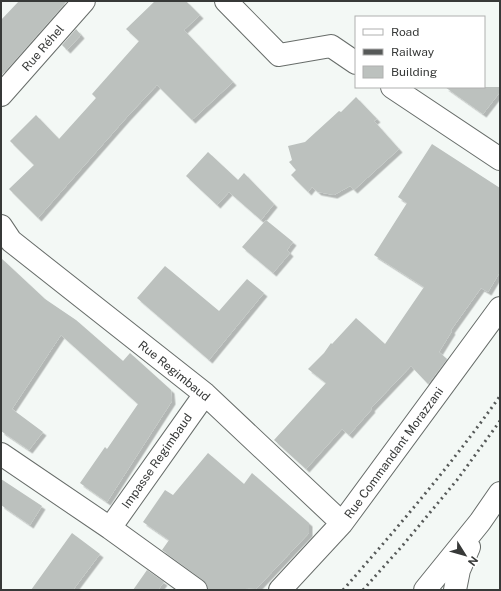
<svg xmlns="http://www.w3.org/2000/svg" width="501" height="591" font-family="'Public Sans',sans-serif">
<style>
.building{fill:#bcc1be;filter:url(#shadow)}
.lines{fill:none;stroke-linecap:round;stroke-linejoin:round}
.street-casing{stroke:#676c69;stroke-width:24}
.secondary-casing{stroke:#676c69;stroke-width:24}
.street{stroke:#fff;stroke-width:22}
.secondary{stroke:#fff;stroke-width:22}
.rail{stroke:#565958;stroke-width:3;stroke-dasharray:2 4;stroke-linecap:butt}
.labels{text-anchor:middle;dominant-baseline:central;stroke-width:3;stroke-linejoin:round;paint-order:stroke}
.street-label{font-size:12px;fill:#373938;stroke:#fff}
</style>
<defs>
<filter id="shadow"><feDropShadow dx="3.5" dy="3.5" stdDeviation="0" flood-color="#0004"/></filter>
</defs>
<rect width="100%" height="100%" fill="#f3f8f5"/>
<!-- building -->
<path class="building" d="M19 1H67L1 76V20Z
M155 1H186L200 15 184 30 233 82 192 120 157 85 127 117 38 218 9 189 34 165 10 141 36 115 59 139 96 98 92 94 139 41 126 29Z
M76 29 81 35 67 50 62 45Z
M445 87H500V92L483 114Z
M356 97 377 119 374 121 399 149 354 190 350 186 334 195 318 192 312 187 308 192 291 175 296 170 289 162 292 160 288 146 305 142 339 111 341 112Z
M432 144 500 188V272L488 292 481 288 451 330 452 331 439 352 447 359 428 384 411 366 371 408 372 409 349 435 342 429 306 469 274 440 326 383 308 369 324 353 331 343 332 344 356 318 385 344 424 287 374 255 407 203 398 197Z
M208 152 238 180 244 173 274 204 261 220 229 192 217 205 186 176Z
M266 220 293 242 287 250 290 253 273 273 242 247Z
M1 258 45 299 76 320 123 361 130 353 171 390 172 401 107 502 80 483 105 447 107 449 138 404 61 335 12 409 43 432 29 450 1 431Z
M165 266 219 311 247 279 264 293 209 360 137 298Z
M208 453 244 484 252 473 309 523V533L256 589 247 588 246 590H208L207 585 203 580 162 550 169 540 143 522 165 490 173 495Z
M1 479 42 506 30 525 1 505Z
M72 533 100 554 73 590H31Z
M147 570 164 582 158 590H133Z"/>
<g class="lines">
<!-- street casing -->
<g class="street-casing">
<path id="street" d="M226 1 279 55 331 46 356 63
M392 87 500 159
M1 95 84 1
M1 226 11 241 205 394 342 523
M1 454 110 528 196 590
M110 528 205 394
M280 590 342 523 500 308"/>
</g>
<!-- secondary casing -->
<g class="secondary-casing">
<path id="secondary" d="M425 590 480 522 500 493
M455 590 459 570 469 547"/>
</g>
<!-- street -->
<use href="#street" class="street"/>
<!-- secondary -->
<use href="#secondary" class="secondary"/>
<!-- rail -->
<path class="rail" d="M343 590C398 527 452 464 500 396
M363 590 403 545 457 480 500 421"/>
</g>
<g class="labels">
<!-- street labels -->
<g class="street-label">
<text transform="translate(43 48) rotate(-49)">Rue Réhel</text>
<text transform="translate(174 371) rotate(39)">Rue Regimbaud</text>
<text transform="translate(394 453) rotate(-54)">Rue Commandant Morazzani</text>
<text transform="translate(157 461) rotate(-55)">Impasse Regimbaud</text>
</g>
</g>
<!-- border -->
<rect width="501" height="591" fill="none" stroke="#373938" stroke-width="4"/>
<!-- legend -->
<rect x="355" y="16" width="130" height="72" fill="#ffffff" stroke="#afb0af"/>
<rect x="363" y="29" width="20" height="6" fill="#ffffff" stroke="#afb0af"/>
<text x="391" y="36" font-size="12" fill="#373938">Road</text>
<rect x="363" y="49" width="20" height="6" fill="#565958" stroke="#afb0af"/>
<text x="391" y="56" font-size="12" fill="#373938">Railway</text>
<rect x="363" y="66" width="20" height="12" fill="#bcc1be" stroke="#afb0af"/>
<text x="391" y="76" font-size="12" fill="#373938">Building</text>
<!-- north arrow -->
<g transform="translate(465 555) rotate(127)" stroke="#ffffff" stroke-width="3" paint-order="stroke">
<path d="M0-3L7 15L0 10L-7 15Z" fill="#373938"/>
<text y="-6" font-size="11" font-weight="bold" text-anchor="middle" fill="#373938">N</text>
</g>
</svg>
